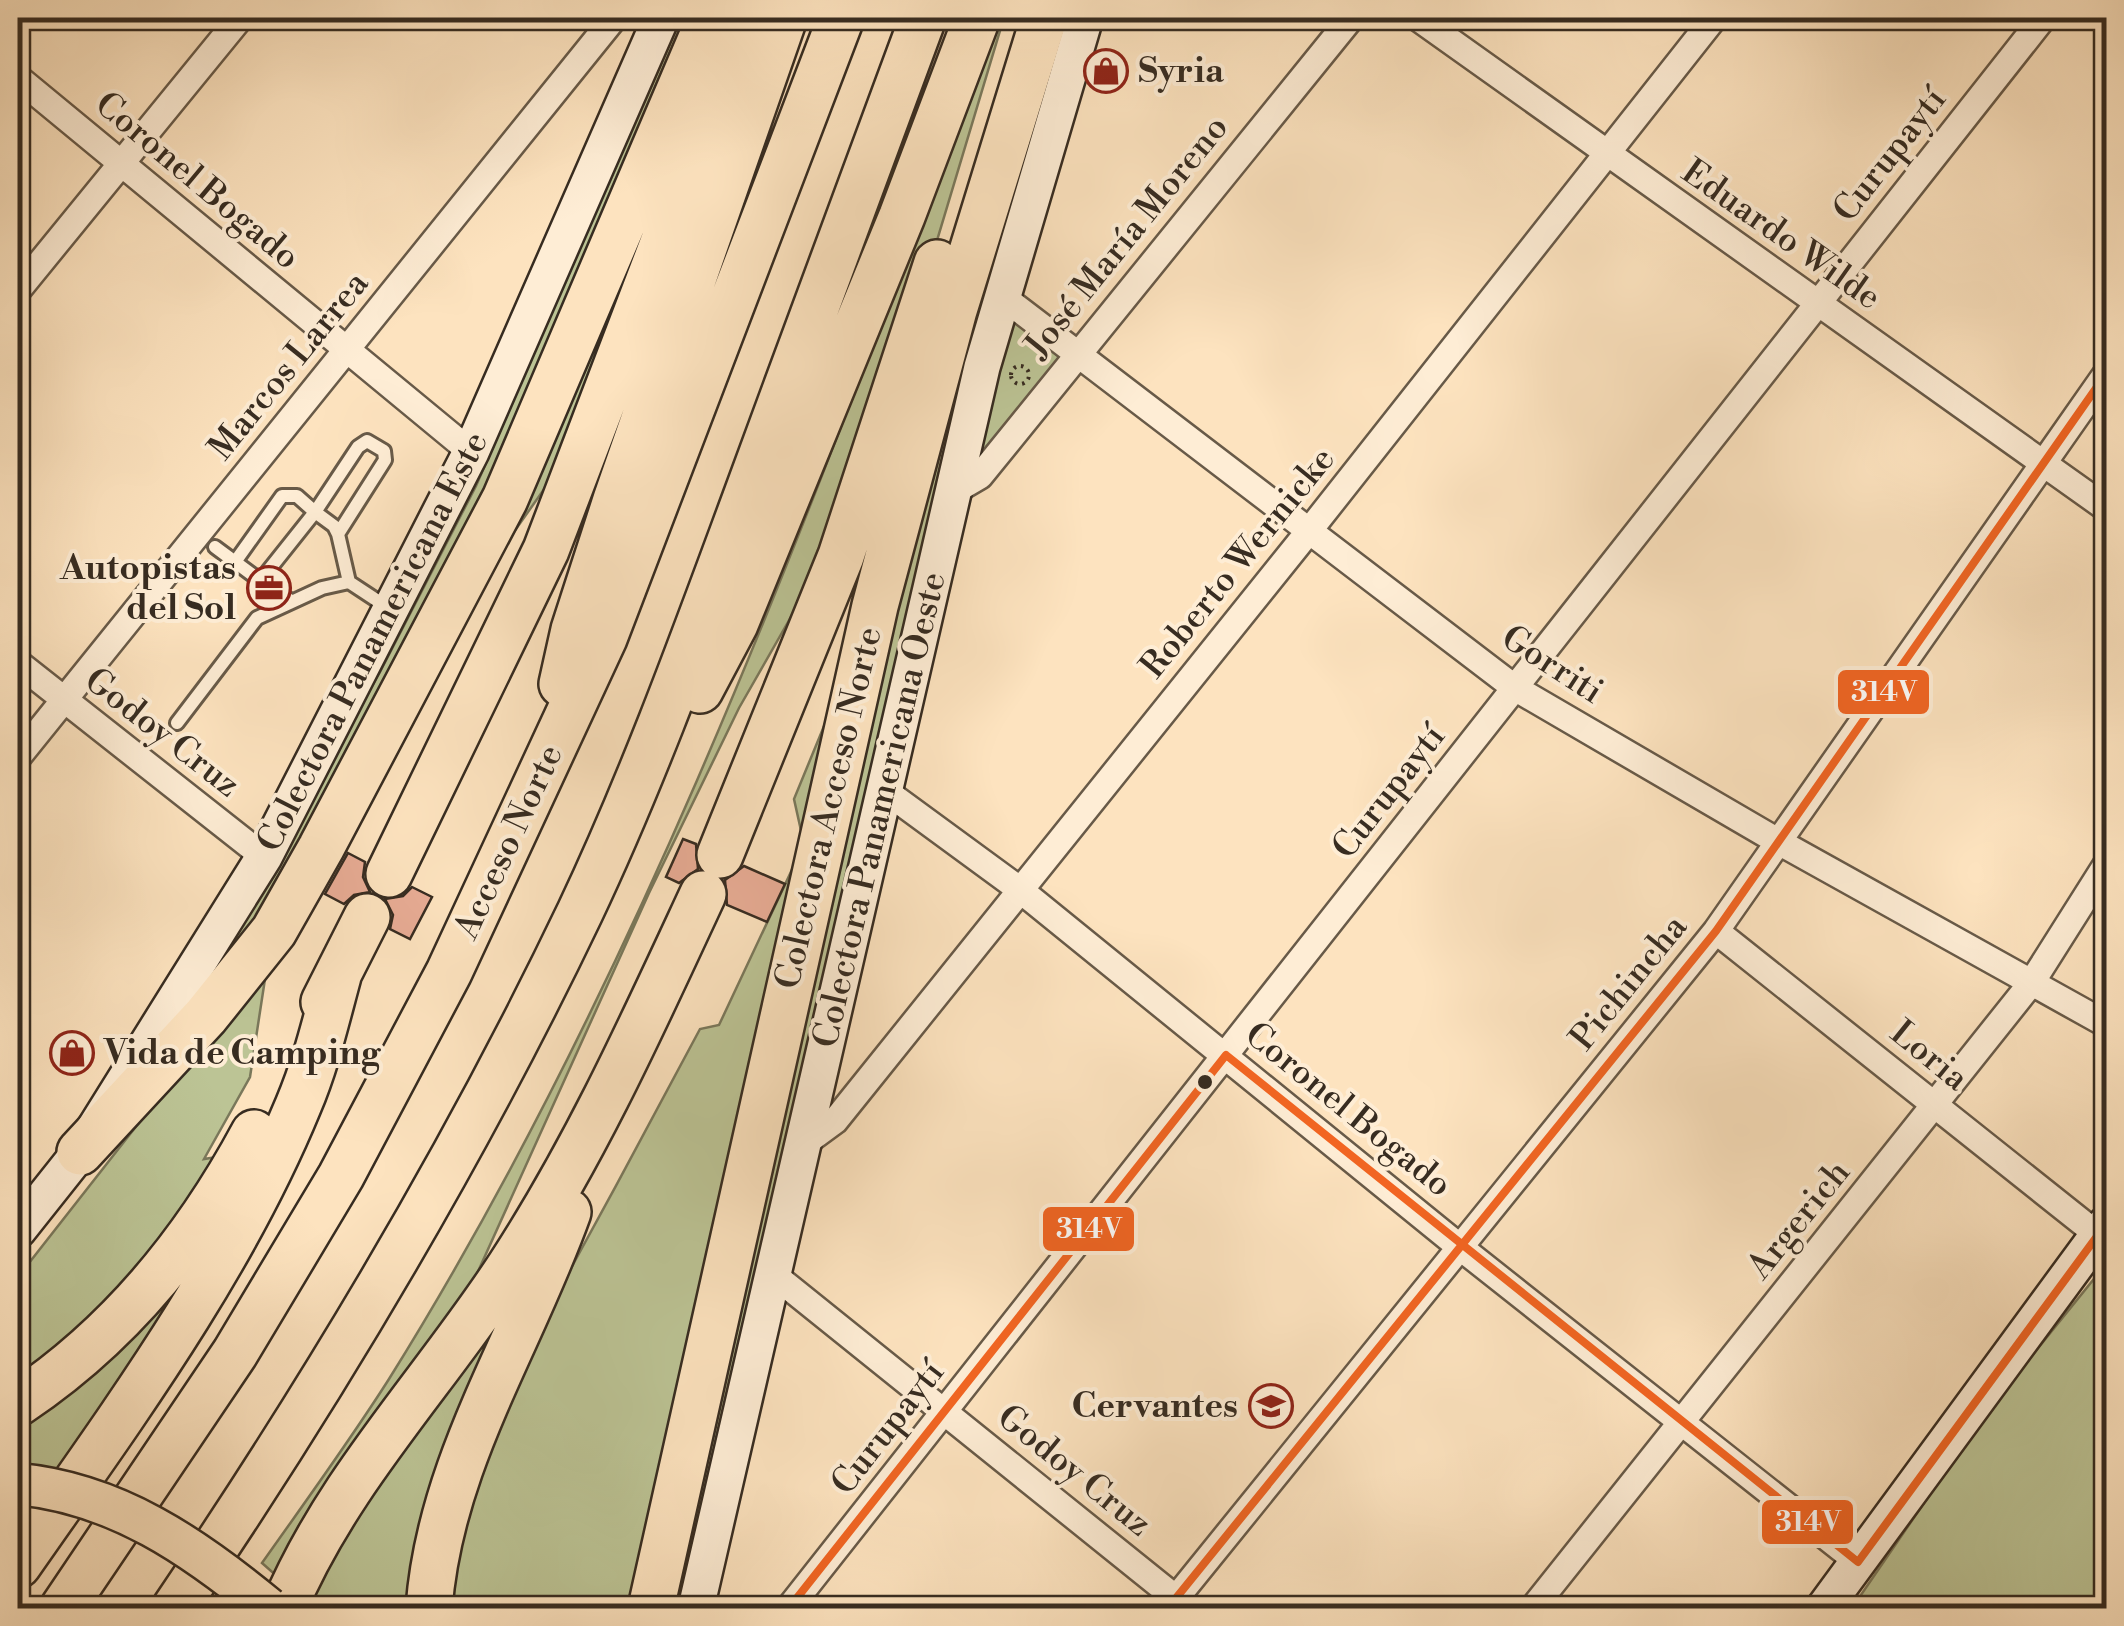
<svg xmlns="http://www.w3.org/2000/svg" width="2124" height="1626" font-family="'Libre Bodoni',serif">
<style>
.green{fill:#bcc495;stroke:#7a785b;stroke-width:2.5}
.building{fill:#e8ac95;stroke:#372c21;stroke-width:2.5}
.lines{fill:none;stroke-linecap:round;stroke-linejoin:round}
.lane-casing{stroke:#685a48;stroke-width:18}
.street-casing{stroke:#685a48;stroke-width:30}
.secondary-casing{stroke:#372c21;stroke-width:40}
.highway-casing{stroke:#372c21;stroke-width:50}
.path{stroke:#372c21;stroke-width:4;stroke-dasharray:2.5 5;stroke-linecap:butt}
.lane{stroke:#feedd5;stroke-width:12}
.street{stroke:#feedd5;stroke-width:25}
.secondary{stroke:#feedd5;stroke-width:35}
.highway{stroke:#fde3bf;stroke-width:45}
.primary-bridge-casing{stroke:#372c21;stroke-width:45;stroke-linecap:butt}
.primary-bridge{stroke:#fde3bf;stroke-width:40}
.bus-1-casing{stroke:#feedd5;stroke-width:15}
.bus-1{stroke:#f26522;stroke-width:8}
.bus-dot{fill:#372c21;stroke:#feedd5;stroke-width:4}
.labels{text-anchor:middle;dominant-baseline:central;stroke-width:8;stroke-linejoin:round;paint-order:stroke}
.poi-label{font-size:35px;font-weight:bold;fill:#372c21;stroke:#feedd5;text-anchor:start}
.street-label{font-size:35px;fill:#372c21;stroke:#feedd5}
.line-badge{stroke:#feedd5;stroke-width:4}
.badge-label{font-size:28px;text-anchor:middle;font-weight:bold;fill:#fff}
</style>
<rect width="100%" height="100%" fill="#fde3bf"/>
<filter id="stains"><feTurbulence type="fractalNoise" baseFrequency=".002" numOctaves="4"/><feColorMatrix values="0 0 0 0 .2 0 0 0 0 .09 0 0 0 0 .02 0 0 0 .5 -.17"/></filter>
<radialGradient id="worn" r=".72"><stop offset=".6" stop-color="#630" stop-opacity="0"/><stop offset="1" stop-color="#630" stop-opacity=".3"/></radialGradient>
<!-- green -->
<path class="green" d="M678 18H692L474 528 282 898 189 1005 380 672 476 486Z
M726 18 559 468 497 556Z
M1060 18H1071L685 1608H669L914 531Z
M995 20 1002 24 917 307 808 587 739 708 649 893 452 1329 280 1579 262 1563C305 1502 349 1442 389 1379 652 958 820 482 995 20Z
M1012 318 1063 360 976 462Z
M842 663 827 755 637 1608H443C455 1478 510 1383 570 1270 614 1190 657 1110 700 1029L719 1025 804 844 794 799 829 714Z
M267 966 250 1077 204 1159 223 1156 210 1196 18 1390V1277L196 1050Z
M229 1208 75 1472 18 1467V1421Z
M2106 1264V1608H1852L1987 1411Z
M485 1341 499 1345 418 1608H307L331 1545 400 1444Z"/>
<!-- building -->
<path class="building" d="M683 839 696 844 698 869 679 883 666 877Z
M348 853 365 862 363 877 370 892 354 895 344 904 325 894Z
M744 866 785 884 767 922 727 905 725 880Z
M412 887 432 897 410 939 390 929 393 915 385 899 403 896Z"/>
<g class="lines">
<!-- lane casing -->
<g class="lane-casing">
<path id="lane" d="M215 547 262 582
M235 562 282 496H297L315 512 358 447 367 441 384 451 385 460 338 534 349 582 390 609
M291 601 262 582 268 571 315 512 334 526 338 534
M177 723 257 618 322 588 349 582"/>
</g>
<!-- street casing -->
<g class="street-casing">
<path id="street" d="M1418 18 2106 508
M18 78 471 452
M18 290 240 18
M1003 297 1515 688 1779 842 2106 1024
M951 493 980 476 1351 18
M18 663 264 857
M18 757 614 18
M884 790 1019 889 1461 1248 1858 1562
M1716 931 2098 1235
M805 1143 835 1121 1309 531 1714 18
M774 1275 1188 1608
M789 1608 2043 18
M1168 1608 1716 931 2106 374
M1533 1608 2032 982 2106 865"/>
</g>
<!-- secondary casing -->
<g class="secondary-casing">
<path id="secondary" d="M18 1230 80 1152 264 857 471 452 661 18
M696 1608 982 367 1085 18
M1824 1608 2106 1224"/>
</g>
<!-- highway casing -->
<g class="highway-casing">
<path id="highway" d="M562 684 574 630 616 500 784 18
M700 690 735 624 902 216 977 18
M720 855 841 556 937 263
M389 874 546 550 749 18
M324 1002 367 917
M80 1152 206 1016 274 931 321 848 505 499 710 18
M18 1403C120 1335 196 1241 254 1133
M18 1565C119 1420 230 1271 298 1106 316 1064 326 1020 338 976
M63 1608 235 1353 341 1176 449 972 604 638 841 18
M175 1608C326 1385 464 1155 580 912 643 779 694 638 745 500 804 339 864 178 923 18
M284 1608C337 1481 436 1380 510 1266 587 1148 644 1021 703 894
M429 1608C440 1463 520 1346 568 1212
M651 1608 875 606 954 310 1044 18"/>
</g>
<!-- path -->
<path class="path" d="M1011 375a9 9 0 1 1 18 0a9 9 0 1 1-18 0Z"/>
<!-- lane -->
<use href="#lane" class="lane"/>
<!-- street -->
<use href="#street" class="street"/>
<!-- secondary -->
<use href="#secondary" class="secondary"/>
<!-- highway -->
<use href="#highway" class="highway"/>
<!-- primary-bridge casing -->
<g class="primary-bridge-casing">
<path id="primary-bridge" d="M18 1484C116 1493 194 1547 268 1608"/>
</g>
<!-- primary-bridge -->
<use href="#primary-bridge" class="primary-bridge"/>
<!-- bus-1 casing -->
<g class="bus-1-casing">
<path id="bus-1" d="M789 1608 1226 1055 1858 1562 2106 1224
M1168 1608 1716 931 2106 374"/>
</g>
<!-- bus-1 -->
<use href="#bus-1" class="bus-1"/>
</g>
<!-- icons -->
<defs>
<g id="shop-ring" transform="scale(2.25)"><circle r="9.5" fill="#feedd5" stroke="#8f2418" stroke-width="1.5"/><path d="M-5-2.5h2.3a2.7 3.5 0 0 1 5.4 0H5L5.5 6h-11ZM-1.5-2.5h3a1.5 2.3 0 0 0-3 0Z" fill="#8f2418"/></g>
<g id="office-ring" transform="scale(2.25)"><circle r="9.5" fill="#feedd5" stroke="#8f2418" stroke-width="1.5"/><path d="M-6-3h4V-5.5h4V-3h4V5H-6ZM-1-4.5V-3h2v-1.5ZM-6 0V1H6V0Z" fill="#8f2418"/></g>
<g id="school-ring" transform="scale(2.25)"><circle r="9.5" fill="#feedd5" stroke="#8f2418" stroke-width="1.5"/><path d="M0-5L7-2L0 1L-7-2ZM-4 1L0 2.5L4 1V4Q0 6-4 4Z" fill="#8f2418"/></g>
</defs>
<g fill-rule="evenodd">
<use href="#shop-ring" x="1106" y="71"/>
<use href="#office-ring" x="269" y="588"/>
<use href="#shop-ring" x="72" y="1053"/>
<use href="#school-ring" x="1271" y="1406"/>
</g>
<!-- markers -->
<circle class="bus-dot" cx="1205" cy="1082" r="9"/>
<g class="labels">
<!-- poi labels -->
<g class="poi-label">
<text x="1138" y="71">Syria</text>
<text x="236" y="568" text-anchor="end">Autopistas<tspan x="236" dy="40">del Sol</tspan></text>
<text x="104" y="1053">Vida de Camping</text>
<text x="1238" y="1406" text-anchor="end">Cervantes</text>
</g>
<!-- street labels -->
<g class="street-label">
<text transform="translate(1890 155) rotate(-52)">Curupaytí</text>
<text transform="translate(197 181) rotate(40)">Coronel Bogado</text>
<text transform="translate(1781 235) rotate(35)">Eduardo Wilde</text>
<text transform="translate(1127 237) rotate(-51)">José María Moreno</text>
<text transform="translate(289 366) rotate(-51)">Marcos Larrea</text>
<text transform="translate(1238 563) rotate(-51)">Roberto Wernicke</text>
<text transform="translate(373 642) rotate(-63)">Colectora Panamericana Este</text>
<text transform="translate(1552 665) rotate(33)">Gorriti</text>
<text transform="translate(162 733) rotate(38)">Godoy Cruz</text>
<text transform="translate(1389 792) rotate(-52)">Curupaytí</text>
<text transform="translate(829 808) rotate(-77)">Colectora Acceso Norte</text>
<text transform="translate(880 810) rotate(-77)">Colectora Panamericana Oeste</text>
<text transform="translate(509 842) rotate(-65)">Acceso Norte</text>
<text transform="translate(1629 983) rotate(-51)">Pichincha</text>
<text transform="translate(1929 1056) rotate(39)">Loria</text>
<text transform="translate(1348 1110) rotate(39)">Coronel Bogado</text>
<text transform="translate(1799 1220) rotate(-51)">Argerich</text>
<text transform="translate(888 1428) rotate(-52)">Curupaytí</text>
<text transform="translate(1074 1471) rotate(39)">Godoy Cruz</text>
</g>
</g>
<g class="line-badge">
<rect x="1836" y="668" width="95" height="48" rx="10" fill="#f26522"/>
<rect x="1041" y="1205" width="95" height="48" rx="10" fill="#f26522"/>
<rect x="1760" y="1498" width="95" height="48" rx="10" fill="#f26522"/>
</g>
<g class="badge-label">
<text x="1884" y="701">314V</text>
<text x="1089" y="1238">314V</text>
<text x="1808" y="1531">314V</text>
</g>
<!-- margin -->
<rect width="2124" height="1626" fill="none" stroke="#fde3bf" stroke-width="60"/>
<rect x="20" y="20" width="2084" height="1586" fill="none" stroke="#372c21" stroke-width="5"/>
<rect x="30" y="30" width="2064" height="1566" fill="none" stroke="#372c21" stroke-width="2.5"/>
<rect width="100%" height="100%" filter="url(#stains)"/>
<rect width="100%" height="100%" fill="url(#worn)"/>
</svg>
